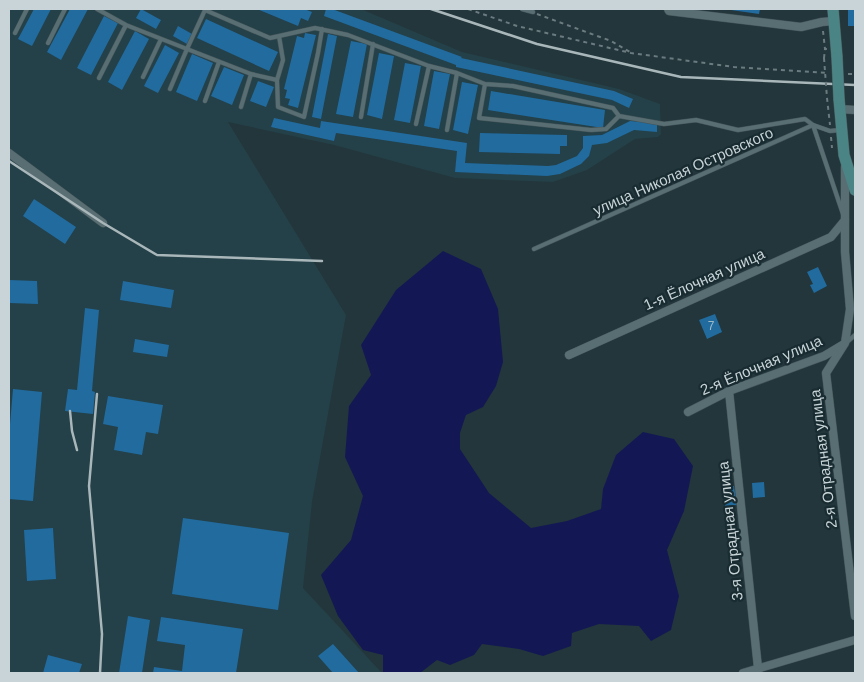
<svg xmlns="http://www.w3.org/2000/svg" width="864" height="682" font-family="Arial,sans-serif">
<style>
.built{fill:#244048}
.water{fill:#131855}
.building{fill:#216b9f}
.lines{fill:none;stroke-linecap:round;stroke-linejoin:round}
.service-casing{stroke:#435458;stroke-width:5}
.minor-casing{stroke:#435458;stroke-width:9}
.secondary-casing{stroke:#435458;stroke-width:12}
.path{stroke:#6b7b7f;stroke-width:2;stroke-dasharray:4 4;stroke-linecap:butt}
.service{stroke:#586e73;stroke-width:4}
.minor{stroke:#586e73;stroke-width:8}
.secondary{stroke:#4b8485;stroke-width:11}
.rail{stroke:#a9b7ba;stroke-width:2.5}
.secondary-bridge-casing{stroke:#435458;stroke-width:12;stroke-linecap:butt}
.path-bridge{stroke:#6b7b7f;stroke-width:2;stroke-dasharray:4 4;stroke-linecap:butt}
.secondary-bridge{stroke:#4b8485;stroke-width:11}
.labels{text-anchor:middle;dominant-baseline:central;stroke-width:4.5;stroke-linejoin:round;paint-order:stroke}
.number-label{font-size:12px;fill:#9ebac9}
.street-label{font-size:15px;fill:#c8d4d7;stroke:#192c31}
</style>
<rect width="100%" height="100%" fill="#23363b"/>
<!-- built -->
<path class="built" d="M9 9H361L462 52 619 89 660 104 661 134 658 137 635 139 587 170 553 182 455 178 334 145 228 122 346 315 312 502 303 588 382 673H9Z"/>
<!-- water -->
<path class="water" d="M443 251 481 269 498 309 503 362 496 386 483 407 466 415 460 433V449L489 493 531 528 567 521 601 509 603 489 616 455 643 432 674 439 693 466 684 511 667 550 679 596 671 630 651 641 639 626 599 624 572 633 571 646 543 656 519 649 482 644 474 655 450 665 437 660 420 673H383V655L363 650 338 616 321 575 351 540 363 496 345 457 349 406 371 375 361 345 396 290Z"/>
<!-- building -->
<path class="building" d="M34 9H51L32 46 18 39Z
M70 9H88L61 60 47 52Z
M141 9 161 20 156 29 136 18Z
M257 9H304L312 12 308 21 301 18 298 26Z
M326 9H332L462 57 461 58 614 91 633 99 629 108 612 100 456 67V65L324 16Z
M724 9H760L759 14Z
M848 9H855V26H848Z
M104 16 118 23 91 75 77 68Z
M206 19 278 52 269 71 197 38Z
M178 26 192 34 187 44 173 36Z
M135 31 149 39 122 90 108 82Z
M305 33 316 35 298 108 288 105 290 99 285 98 287 90 284 89 297 36 304 38Z
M328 34 337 36 321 119 312 117Z
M351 41 367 44 353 117 336 114Z
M165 45 179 53 158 93 144 86Z
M379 53 394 56 382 119 367 115Z
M192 54 213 63 197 101 176 92Z
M405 63 421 66 410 123 394 120Z
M224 67 244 75 232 105 211 96Z
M434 71 450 74 439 129 424 126Z
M258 81 274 87 266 107 250 101Z
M462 82 478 85 468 134 453 130Z
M491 91 605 110 603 128 488 110Z
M274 118 320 128 321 121 467 143 465 163 548 166 556 165 577 156 583 148V136L602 135 630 121 657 123V132L634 130 607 143 592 145 589 156 581 164 560 174 547 176 455 172 457 151 336 133 334 141 271 127Z
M480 133 567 135V146H560V154L479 152Z
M34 199 76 227 65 244 23 216Z
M818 267 827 286 814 293 810 285 813 284 807 272Z
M9 280 37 281 38 304 9 303Z
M123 281 174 290 171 308 120 300Z
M85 308 99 310 92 391 95 392 93 414 65 411 68 389 77 390Z
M715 314 722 332 707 339 699 320Z
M135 339 169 345 167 357 133 352Z
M13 389 42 392 33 501 9 499V436Z
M108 396 163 405 158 434 146 432 142 455 114 450 118 427 103 424Z
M764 482 765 497 753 498 752 483Z
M734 486 737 505 725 506 723 487Z
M183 518 289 533 278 610 172 594Z
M53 528 56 579 27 581 24 530Z
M128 616 150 620 142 673H119Z
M161 617 243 629 236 673H153L154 667 182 671 185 645 157 641Z
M333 644 359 673H333L318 656Z
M48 655 82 664 79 673H43Z"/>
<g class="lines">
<!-- service casing -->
<g class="service-casing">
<path id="service" d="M97 9 126 25 187 49 205 10 270 38 315 28 348 35 429 66 457 73 485 84 513 86 613 108 619 116 664 124 696 120 738 130 805 119 813 125 843 214
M522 9 533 12
M15 33 27 9
M48 43 65 9
M143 77 161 39
M99 78 126 25
M277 80 278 107 304 117 318 53 322 29
M485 84 479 118 591 130 606 129 619 116
M170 89 187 49 251 74 277 80 283 60 279 36
M205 101 219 62
M241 107 251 74
M361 117 373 44
M416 124 429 66
M447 130 457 73
M534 249 813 125 830 131 840 130
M847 342 855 335"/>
</g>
<!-- minor casing -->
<g class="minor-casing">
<path id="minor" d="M668 9 669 11 801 27 822 22 834 21
M840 109 855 110
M9 153 103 223
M845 167V252L850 309 845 343 826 373 855 616
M569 355 831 237 845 220
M729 391 758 668
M688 412 729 391 824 356 844 344
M743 673 855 640"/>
</g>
<!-- secondary casing -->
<g class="secondary-casing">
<path id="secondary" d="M833 9 837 57
M839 99 844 155 855 190"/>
</g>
<!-- path -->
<path class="path" d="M468 9 517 26 631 53 734 67 828 73
M537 14 611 41 630 52
M823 31 825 49H827
M824 58 825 49
M848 74H855
M827 98 830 125
M831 137 832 148"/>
<!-- service -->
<use href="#service" class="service"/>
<!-- minor -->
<use href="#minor" class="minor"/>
<!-- secondary -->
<use href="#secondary" class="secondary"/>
<!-- rail -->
<path class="rail" d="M431 9 537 44 681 77 855 85
M9 161 103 223 157 255 322 261
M97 394 89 486 102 634 100 673
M70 411 72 431 77 450"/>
<!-- secondary-bridge casing -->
<g class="secondary-bridge-casing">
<path id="secondary-bridge" d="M837 57 839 99"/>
</g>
<!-- path-bridge -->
<path class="path-bridge" d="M824 58 827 98"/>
<!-- secondary-bridge -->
<use href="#secondary-bridge" class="secondary-bridge"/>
</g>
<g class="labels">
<!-- number labels -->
<g class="number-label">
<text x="711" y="326">7</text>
</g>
<!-- street labels -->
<g class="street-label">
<text transform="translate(683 171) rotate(-24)">улица Николая Островского</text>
<text transform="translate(704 279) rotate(-24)">1-я Ёлочная улица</text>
<text transform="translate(761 365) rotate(-23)">2-я Ёлочная улица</text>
<text transform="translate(823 459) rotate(-97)">2-я Отрадная улица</text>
<text transform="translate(730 531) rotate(-96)">3-я Отрадная улица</text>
</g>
</g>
<!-- border -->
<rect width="864" height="682" fill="none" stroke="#c8d4d7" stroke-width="20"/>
</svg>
